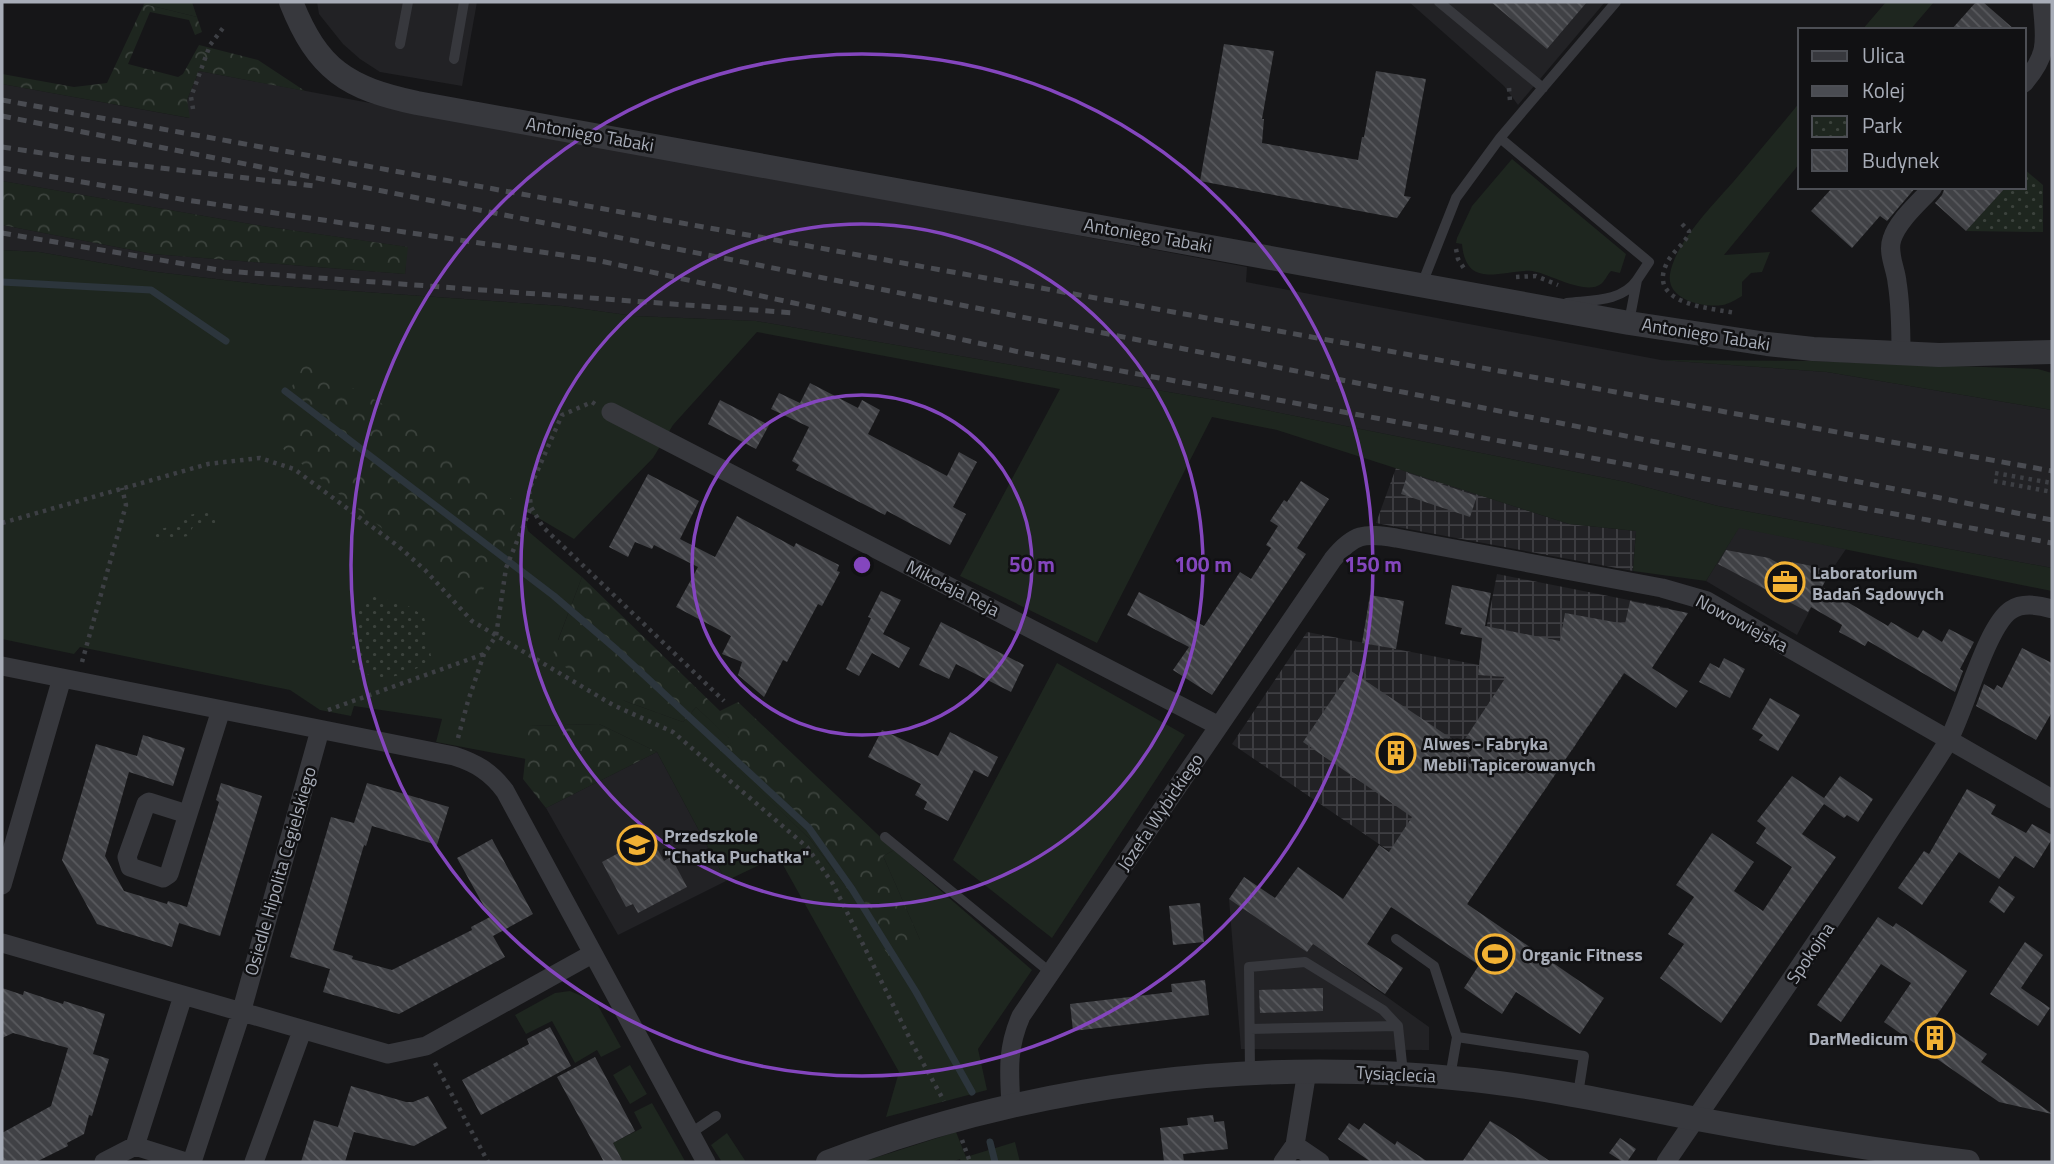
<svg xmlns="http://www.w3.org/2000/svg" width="2054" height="1164" font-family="'Titillium Web',sans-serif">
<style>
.built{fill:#222225}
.industrial{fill:url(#industrial-grid)}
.green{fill:#1e261f}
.forest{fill:url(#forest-crowns)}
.park{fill:url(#park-dots)}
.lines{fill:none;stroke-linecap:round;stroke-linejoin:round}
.stream{stroke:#2c353c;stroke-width:7}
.building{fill:url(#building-back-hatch)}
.path{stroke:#3d3f44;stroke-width:4.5;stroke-dasharray:3.5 5;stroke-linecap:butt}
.service{stroke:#37383d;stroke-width:10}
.minor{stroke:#37383d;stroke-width:19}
.tertiary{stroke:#37383d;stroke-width:24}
.rail{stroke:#4a4c52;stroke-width:5;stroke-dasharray:9 7;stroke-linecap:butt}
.ring{fill:none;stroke:#8446be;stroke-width:3.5}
.labels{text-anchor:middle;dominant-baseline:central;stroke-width:5;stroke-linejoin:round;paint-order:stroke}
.street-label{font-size:18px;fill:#a8adb8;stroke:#111113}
.poi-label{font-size:18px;font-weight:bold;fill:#a8adb8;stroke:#111113;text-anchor:start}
.centre{fill:#8446be;stroke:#111113;stroke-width:3.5}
.ring-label{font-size:21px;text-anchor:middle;font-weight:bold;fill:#8446be;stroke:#111113;stroke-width:5;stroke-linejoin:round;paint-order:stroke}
</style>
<defs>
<pattern id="industrial-grid" width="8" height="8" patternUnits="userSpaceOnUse" patternTransform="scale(1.75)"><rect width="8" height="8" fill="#222225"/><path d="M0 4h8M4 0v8" fill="none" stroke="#3f3f43"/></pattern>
<pattern id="forest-crowns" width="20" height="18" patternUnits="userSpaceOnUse" patternTransform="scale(1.75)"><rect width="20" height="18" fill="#1e261f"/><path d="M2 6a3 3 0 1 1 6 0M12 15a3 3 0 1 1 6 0" fill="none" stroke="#3c433d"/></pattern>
<pattern id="park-dots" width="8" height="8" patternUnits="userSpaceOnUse" patternTransform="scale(1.75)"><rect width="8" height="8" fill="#1e261f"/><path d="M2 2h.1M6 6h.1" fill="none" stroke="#3c433d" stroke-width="1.8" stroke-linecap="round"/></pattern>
<pattern id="building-back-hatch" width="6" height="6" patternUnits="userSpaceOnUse" patternTransform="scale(1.75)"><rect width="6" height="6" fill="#404145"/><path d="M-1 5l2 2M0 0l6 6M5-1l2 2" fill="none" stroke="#595a5e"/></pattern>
</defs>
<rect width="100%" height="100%" fill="#161618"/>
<!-- built -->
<path class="built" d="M317 2H477L462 86 380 72 360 59 343 44 319 14Z
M1409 2H1605L1518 105 1504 86Z
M199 71 1247 267 1246 282 1661 360 1827 372 2052 410V568L1718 506 1626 482 1215 400 756 321 634 316 562 306 266 285 148 271 39 252 2 250V225L153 254 405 274 407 247 262 226 2 181V84L189 118 187 100Z
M1739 527 1846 549 1829 574 1797 635 1706 581Z
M657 752 726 881 618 935 546 808Z
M1229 899 1313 944 1429 1027V1050L1241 1049Z"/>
<!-- industrial -->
<path class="industrial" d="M1396 468 1569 524 1636 531 1633 571 1376 523Z
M1497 574 1669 608 1467 904 1232 744 1307 632 1479 665Z"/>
<!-- green -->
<path class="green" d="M146 2H192L197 17 144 4Z
M1886 2H1934L1910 30H1862Z
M1800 102V163L1724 255 1770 252 1762 272 1751 273 1742 282V296C1737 299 1729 304 1723 305 1703 308 1666 300 1670 274 1675 243 1713 205 1734 181 1756 155 1778 129 1800 102Z
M1512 159 1626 254 1620 273 1611 271C1607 275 1605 281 1601 284 1585 296 1548 273 1532 271 1503 269 1466 291 1462 244L1456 243 1457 238 1472 206Z
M2 250 39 252 148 271 266 285 562 306 634 316 756 321 1215 400 1626 482 1718 506 2052 568V591L1739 528 1706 581 1633 571 1636 531 1569 524 1277 430 1212 417 1097 643 960 576 1060 389 757 332 673 425 653 458 574 539 523 509 528 531 582 577 558 640 625 701 683 722 696 707 734 742 719 751 810 839 845 885 920 940 883 856 894 850 1032 970 978 1049 987 1090 886 1117 899 1072 778 856 726 881 657 752 599 724 530 726 526 759 436 742 442 719 354 706 351 716 320 710 290 690 80 647 74 654 2 639Z
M1661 360 1812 361 2038 369 2052 373V410L1827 372Z
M1057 663 1185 735 1052 938 953 860Z
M570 991 596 1002 621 1047 601 1057 597 1050 575 1063 552 1021 526 1034 515 1015 555 993Z
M630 1065 647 1094 630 1104 613 1075Z
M652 1103 685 1161V1162H623L613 1143 642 1128 634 1112Z
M956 1132 966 1157 1015 1142 1020 1162H961L960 1159 951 1162H862Z
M727 1133 746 1162H722L711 1145Z"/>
<!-- forest -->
<path class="forest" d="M144 4 197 17 202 32 195 35 189 20 150 12 128 64 178 77 183 74 199 45 258 60 305 91 199 71 187 100 190 118 2 84V74L74 87 107 83Z
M2 181 262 226 408 247 405 274 153 254 2 225Z
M305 363 394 410 523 508 476 604 282 448 277 413Z
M582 577 720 711 738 702 894 850 883 856 920 940 891 960 845 885 810 839 718 751 733 742 696 707 683 722 625 701 551 659Z
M599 724 657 752 546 808 523 779 529 726Z"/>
<!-- park -->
<path class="park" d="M2024 169 2043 185V232L1966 231 2006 187H2024Z
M212 510 216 524 193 527 188 536 154 543 152 531 177 525 185 516Z
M366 595 405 604 424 616 432 662C394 677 387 686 349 666L352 626Z"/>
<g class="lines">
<!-- stream -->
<path class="stream" d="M2 282 151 290 226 341
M285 391 554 596 617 650 809 828 852 889 916 992 972 1092
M990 1142 995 1162"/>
</g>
<!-- building -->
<path class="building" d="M1491 2H1587L1547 49Z
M1976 2H1983L2015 30H1951Z
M1224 44 1274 51 1262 119H1264L1262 143 1358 160 1362 137H1364L1376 71 1426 79 1404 196 1411 197 1397 218 1200 181Z
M1833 187H1916L1887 221 1880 216 1852 248 1811 211Z
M1945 187H2006L1966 231 1935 203 1942 195Z
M810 383 858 408 862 400 880 410 868 434 947 476 959 452 977 462 953 507 966 514 950 545 887 511 885 515 796 470 799 465 792 461 809 427 771 409 779 393 800 403Z
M720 400 769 425 756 449 708 424Z
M1408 473 1477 496 1470 517 1401 494Z
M648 474 699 501 680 539 715 557 737 516 794 547 796 543 839 565 837 571 840 572 822 606 818 604 787 662 783 660 764 697 738 675 742 662 722 654 731 636 676 607 698 567 654 545 652 549 635 542 628 557 609 547Z
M1301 481 1329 499 1297 548 1306 554 1212 695 1173 670 1189 647 1127 615 1139 592 1204 626 1240 572 1251 579 1271 548 1266 545 1278 526 1270 521 1284 500 1287 502Z
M1726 550 1769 558 1788 569 1792 562 1817 567 1829 574 1822 587 1888 626 1891 622 1918 638 1923 630 1942 642 1949 629 1974 642 1960 669 1963 671 1955 692 1868 641 1865 646 1839 632 1842 625 1811 607 1808 612 1718 564Z
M1452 585 1491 593 1485 626 1560 641 1565 613 1625 624 1630 601 1688 613 1652 668 1688 691 1676 708 1624 673 1467 904 1604 998 1580 1034 1516 992 1502 1014 1464 988 1479 965 1391 907 1367 944 1403 968 1385 994 1313 944 1307 952 1229 899 1244 877 1275 898 1298 867 1343 899 1379 845 1389 852 1412 817 1303 742 1351 671 1461 745 1506 677 1478 675 1482 638 1460 634 1462 628 1445 624Z
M881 591 901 600 883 634 910 648 899 668 872 653 859 676 846 669 871 618 868 617Z
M1370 595 1404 601 1396 649 1362 643Z
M941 622 1024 665 1011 692 956 664 949 679 919 665Z
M2022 648 2052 663V712L2036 740 1976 706 1984 684 1994 690 1997 685 2002 688Z
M1724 658 1745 669 1730 698 1699 682 1710 663 1719 668Z
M1770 698 1800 715 1778 751 1759 740 1763 735 1752 729Z
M882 730 938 756 950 732 998 757 988 777 974 770 948 821 924 809 927 802 915 795 921 784 868 757Z
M143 735 185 748 173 786 129 772 105 856 124 891 167 904 168 901 187 907 219 802 216 800 221 783 262 796 220 936 179 923 172 947 97 924 62 860 96 744 137 756Z
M1792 776 1824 798 1840 776 1873 799 1858 822 1847 815 1844 818 1824 804 1802 834 1836 857 1721 1023 1660 978 1684 944 1668 934 1694 897 1676 885 1712 833 1754 862 1734 891 1763 911 1792 867 1756 843 1766 828 1757 821Z
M367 783 449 807 437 845 372 826 366 846 364 845 333 950 353 956 352 959 392 970 472 930 471 927 490 917 457 858 492 839 533 914 493 936 505 957 399 1014 323 992 330 969 290 957 331 817 354 823Z
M1967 789 1996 805 1991 814 2026 833 2032 824 2052 835V839L2034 868 2015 856 1999 879 1959 852 1922 905 1898 888 1924 851 1929 854Z
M650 836 664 861 671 857 687 887 638 913 633 904 626 907 602 862Z
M1999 886 2015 897 2004 913 1989 902Z
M1200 903 1204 942 1173 945 1169 906Z
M1878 917 1893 927 1896 923 1967 971 1935 1018 1987 1054 1981 1062 2052 1114 1999 1102 1884 1022 1911 983 1881 964 1841 1022 1817 1005Z
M2025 942 2043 955 2021 988 2050 1008 2038 1026 1990 994Z
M1205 980 1209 1015 1073 1031 1070 1004 1172 992 1171 984Z
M2 988 23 995 24 991 63 1004 64 1001 105 1014 93 1054 109 1059 92 1116 89 1115 84 1134 67 1143 68 1146 36 1162H2V1133L51 1106 68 1048 13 1033 2 1038Z
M1323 988V1011L1260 1013 1259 990Z
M550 1027 571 1066 481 1115 462 1080 529 1044 527 1039Z
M595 1057 635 1131 613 1143 623 1162H604L557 1077Z
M351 1086 406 1102H413L428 1096 447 1128 414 1146 354 1132 345 1162H301L314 1120 338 1127Z
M1213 1115 1214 1122 1224 1121 1228 1149 1183 1154 1184 1162H1164L1160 1128 1188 1125 1187 1118Z
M1490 1121 1505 1130 1551 1162H1462Z
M1349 1123 1359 1130 1364 1123 1395 1145 1397 1141 1428 1162H1371L1338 1139Z
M1620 1138 1636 1149 1627 1162H1623L1609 1153Z"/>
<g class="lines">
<!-- path -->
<path class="path" d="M1509 88 1510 101
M193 109 191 97 210 45 223 28
M1682 224 1689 231V234C1683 245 1671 253 1666 265 1648 305 1712 308 1735 313
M1456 249 1458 259 1465 270
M1516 277 1536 276 1558 285
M595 404 592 402 562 415 529 490 531 507 543 527 724 701
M1995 473 2052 483
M1994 481 2052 492
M2 523 208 464 260 458 294 469 398 546 425 570 472 621 613 705 673 732 807 847 833 884 912 1043 944 1101
M82 662 126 505 122 488
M328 710 484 654
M458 738 468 701 484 654 496 636 506 568 531 507
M435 1063 488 1162
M962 1140 970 1162"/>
<!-- service -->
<path class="service" d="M1439 2 1543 88
M1616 2 1500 138 1649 262 1637 280 1629 322
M400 44 408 2
M454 59 464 2
M1422 284 1456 198 1500 138
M1567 303C1591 300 1622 302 1637 280
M885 837 1051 973
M1396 939 1434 966 1457 1037
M1250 1029 1398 1026
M1250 1073 1249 967 1305 962 1383 1010 1398 1026 1403 1073
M1450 1077 1457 1037 1584 1056 1578 1094
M691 1133 716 1116"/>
<!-- minor -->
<path class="minor" d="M2024 83C2050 53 2045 39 2042 2
M1901 354C1901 330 1901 306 1897 282 1896 269 1887 253 1892 239 1898 220 1920 202 1933 187
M611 412 1219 726
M2 666 454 756C476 763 491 772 505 791L706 1162
M187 814 149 802 146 804 127 857 130 867 163 878 169 874 221 710
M2 885 62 678
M2 943 388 1054 426 1046 592 954
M1011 1105C1009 1071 1007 1048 1021 1016L1333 559C1354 533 1364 533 1396 538L1662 588 1707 601 2052 799
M1295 1145 1320 1162
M135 1146 186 1162
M104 1162 135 1146 183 996
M192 1162 241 1013 320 730
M254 1162 302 1031
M1283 1162 1295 1145 1307 1071
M1666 1162C1739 1055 1813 950 1883 841 1904 808 1927 776 1947 743 1964 714 1986 626 2011 610 2023 602 2039 605 2052 609"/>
<!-- tertiary -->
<path class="tertiary" d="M291 2C318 70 347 88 417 103L1629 323 1767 344 1813 349 1939 355 2052 352
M828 1162C1033 1083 1255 1056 1474 1080 1547 1088 1620 1104 1692 1118 1783 1135 1875 1150 1968 1162"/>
<!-- rail -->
<path class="rail" d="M2 100 2052 471
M2 116 2052 520
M2 147 75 158 315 186
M2 168 186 200 596 260 1024 353 2052 543
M2 233 225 271 795 313"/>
</g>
<!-- distance rings -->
<g class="ring">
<circle cx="862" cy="565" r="170"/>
<circle cx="862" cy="565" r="341"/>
<circle cx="862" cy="565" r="511"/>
</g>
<!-- icons -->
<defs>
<g id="office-ring" transform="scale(2.0125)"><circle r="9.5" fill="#111113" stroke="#f2b134" stroke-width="1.5"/><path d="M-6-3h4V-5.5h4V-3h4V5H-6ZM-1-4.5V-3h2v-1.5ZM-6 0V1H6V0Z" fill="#f2b134"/></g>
<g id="building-ring" transform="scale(2.0125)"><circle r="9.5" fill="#111113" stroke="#f2b134" stroke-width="1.5"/><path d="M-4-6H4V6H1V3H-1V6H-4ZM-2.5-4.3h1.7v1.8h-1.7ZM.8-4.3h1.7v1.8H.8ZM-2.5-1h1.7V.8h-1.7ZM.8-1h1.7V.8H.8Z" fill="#f2b134"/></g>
<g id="school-ring" transform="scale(2.0125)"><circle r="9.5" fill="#111113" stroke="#f2b134" stroke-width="1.5"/><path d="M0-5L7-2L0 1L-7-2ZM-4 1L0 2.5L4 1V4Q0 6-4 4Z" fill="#f2b134"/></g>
<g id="stadium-ring" transform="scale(2.0125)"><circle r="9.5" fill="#111113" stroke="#f2b134" stroke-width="1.5"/><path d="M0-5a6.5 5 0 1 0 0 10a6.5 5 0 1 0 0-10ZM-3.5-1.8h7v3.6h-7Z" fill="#f2b134"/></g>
</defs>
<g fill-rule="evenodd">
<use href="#office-ring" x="1785" y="582"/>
<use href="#building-ring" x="1396" y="753"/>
<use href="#school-ring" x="637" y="845"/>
<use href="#stadium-ring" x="1495" y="954"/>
<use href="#building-ring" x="1935" y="1038"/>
</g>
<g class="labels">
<!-- street labels -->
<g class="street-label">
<text transform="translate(590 134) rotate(10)">Antoniego Tabaki</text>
<text transform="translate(1148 235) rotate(10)">Antoniego Tabaki</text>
<text transform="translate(1706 334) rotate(9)">Antoniego Tabaki</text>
<text transform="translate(953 588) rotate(27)">Mikołaja Reja</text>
<text transform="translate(1742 623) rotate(28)">Nowowiejska</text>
<text transform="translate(1160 812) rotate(-56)">Józefa Wybickiego</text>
<text transform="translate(280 871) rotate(-74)">Osiedle Hipolita Cegielskiego</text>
<text transform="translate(1810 953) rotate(-56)">Spokojna</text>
<text transform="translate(1396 1074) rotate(3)">Tysiąclecia</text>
</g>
<!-- poi labels -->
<g class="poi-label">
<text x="1812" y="572">Laboratorium<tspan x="1812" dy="21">Badań Sądowych</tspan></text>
<text x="1423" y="743">Alwes - Fabryka<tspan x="1423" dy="21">Mebli Tapicerowanych</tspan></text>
<text x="664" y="835">Przedszkole<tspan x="664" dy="21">"Chatka Puchatka"</tspan></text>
<text x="1522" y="954">Organic Fitness</text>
<text x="1908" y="1038" text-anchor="end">DarMedicum</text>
</g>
</g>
<circle cx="862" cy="565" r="10" class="centre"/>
<g class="ring-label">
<text x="1032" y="572">50 m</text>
<text x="1203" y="572">100 m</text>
<text x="1373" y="572">150 m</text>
</g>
<!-- border -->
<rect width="2054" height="1164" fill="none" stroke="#a8adb8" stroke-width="7"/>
<!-- legend -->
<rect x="1798" y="28" width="228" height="161" fill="#111113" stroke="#4d4f55" stroke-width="2"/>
<rect x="1812" y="51" width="35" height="10" fill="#37383d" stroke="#4d4f55" stroke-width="2"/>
<text x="1862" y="63" font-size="21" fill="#a8adb8">Ulica</text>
<rect x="1812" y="86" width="35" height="10" fill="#4a4c52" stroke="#4d4f55" stroke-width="2"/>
<text x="1862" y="98" font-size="21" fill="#a8adb8">Kolej</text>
<rect x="1812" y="116" width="35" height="21" fill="url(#park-dots)" stroke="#4d4f55" stroke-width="2"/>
<text x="1862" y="133" font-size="21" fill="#a8adb8">Park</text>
<rect x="1812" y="150" width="35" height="21" fill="url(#building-back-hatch)" stroke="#4d4f55" stroke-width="2"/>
<text x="1862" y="168" font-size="21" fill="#a8adb8">Budynek</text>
</svg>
